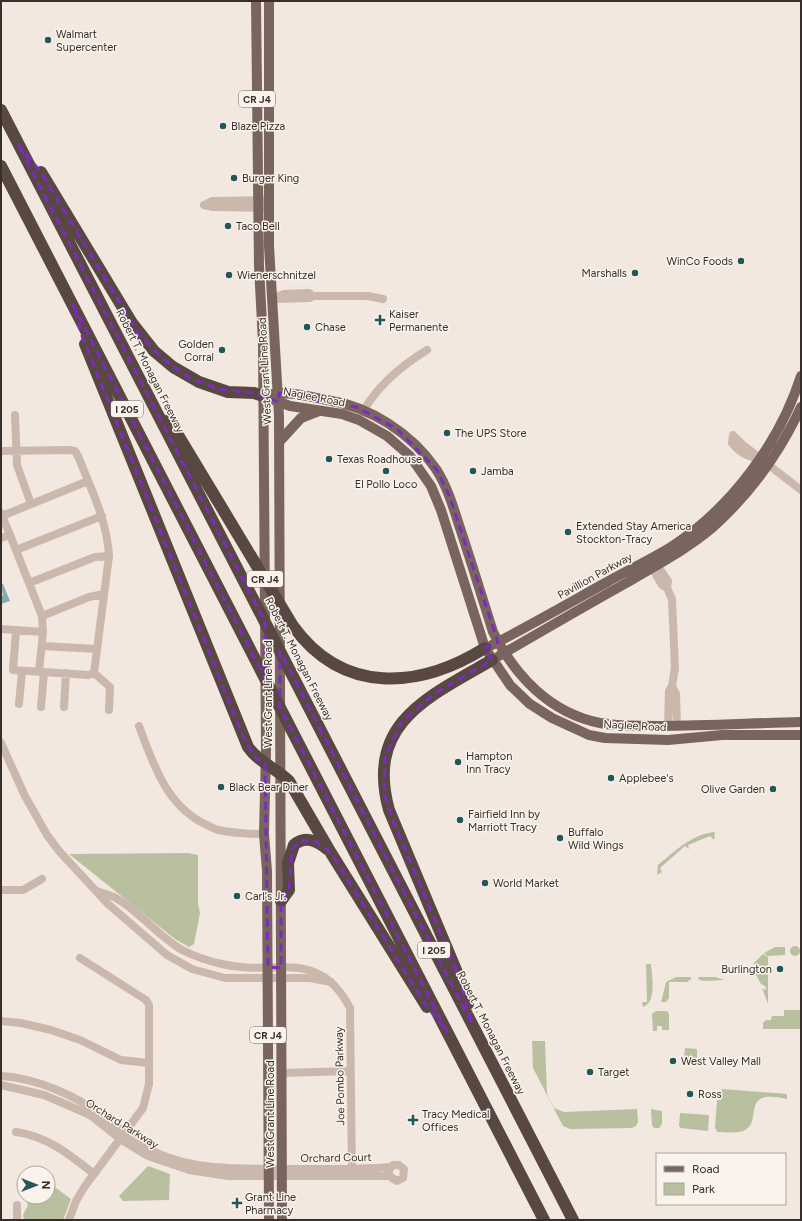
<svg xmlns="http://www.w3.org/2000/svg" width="802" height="1221" font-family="Figtree,sans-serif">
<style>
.green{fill:#b8c0a0}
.water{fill:#80adad}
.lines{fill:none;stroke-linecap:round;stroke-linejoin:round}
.minor{stroke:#cab8ac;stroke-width:8}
.major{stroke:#79655d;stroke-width:10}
.highway{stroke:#594842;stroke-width:12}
.marked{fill:none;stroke:#7b2cbf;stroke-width:3;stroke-dasharray:8 5;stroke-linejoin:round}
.poi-dot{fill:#225758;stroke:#f9f3ec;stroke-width:1.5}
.labels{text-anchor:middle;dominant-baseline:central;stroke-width:3;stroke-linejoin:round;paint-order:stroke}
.shield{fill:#f9f3ec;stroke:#726965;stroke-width:1}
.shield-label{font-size:10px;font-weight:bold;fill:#382e2b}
.poi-label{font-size:11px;fill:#382e2b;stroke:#f9f3ec;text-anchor:start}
.street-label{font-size:11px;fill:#382e2b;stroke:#f9f3ec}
</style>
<rect width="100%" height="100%" fill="#f2e8e0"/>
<!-- green -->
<path class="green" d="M715 832 714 840 710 836 688 845 689 849 685 846 660 868 662 872 657 875 658 865C675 851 692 834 715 832Z
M188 853 198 855V904L200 913 194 944 189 947 175 939 69 854Z
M790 951a5 5 0 1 1 10 0a5 5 0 1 1-10 0Z
M775 947H785V955L767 956 764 953Z
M763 954 768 957V1004L762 988 765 990 766 987 761 984 754 971 756 968 754 963Z
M646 964H651C652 976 657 1002 643 1007L642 1002H647Z
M676 977H691V979L687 982H669V998L666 1002H661L666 982Z
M715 977 725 980 703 981 698 979 699 977Z
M784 1010H801V1029H763V1023L766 1020H771L772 1016H784Z
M656 1011H667L669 1014V1030H662V1026H657V1031H653L652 1014Z
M532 1041H545L547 1094 554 1108 564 1112 637 1109 638 1122 636 1126 632 1128 570 1129 563 1126 533 1068Z
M685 1048 697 1049V1058L684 1057Z
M722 1089 787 1094V1099C739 1088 763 1121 745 1130 738 1134 725 1132 717 1132L715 1127 717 1100H721Z
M651 1109 662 1111V1124L659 1128H654L652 1125Z
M680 1113 709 1115 708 1131 681 1128 679 1126Z
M148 1166 170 1174 169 1200 123 1201 119 1196Z
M48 1182 71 1199 63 1220H24L23 1215 28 1205 25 1197H48Z"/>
<!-- water -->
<path class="water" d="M1 584H3L10 601 1 604V597L3 596Z"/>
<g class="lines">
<!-- minor -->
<path class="minor" d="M204 205 212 201 264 200
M204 205 213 207 269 208
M273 298 284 294 309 293 313 296H368L383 299
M275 299 310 298 313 296
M364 410C379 384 401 366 427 350
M15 415 17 465 31 504
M1 451 69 450 75 451 78 456C91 489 107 520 109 556L94 673
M761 459C748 457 740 453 732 443L733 435 743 445 801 490
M1 513 10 535
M2 516 88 481
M1 538 10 535 42 616 43 632
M16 550 102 516
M657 565 668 581 667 588 672 599 675 668 672 686 669 691 668 726
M652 568 662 585 667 588
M29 583 95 557 109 556
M42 616 89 597 104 594
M1 629 43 632 39 672
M16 630 13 670 88 675 94 673
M42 646 97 649
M94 673 110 687 109 710
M672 686 676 694 677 726
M19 704 22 671
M41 707 44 672
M64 707 66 673
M139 726C153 763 165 802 201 822 207 825 212 828 218 830 233 833 249 834 264 834
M1 743 25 796 47 835 59 851 108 904 167 955 192 969 225 978H310L331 982
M1 890H23L42 879
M97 891C103 893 109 895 114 897 137 909 158 936 182 950 194 956 208 961 222 964 274 977 318 946 350 1008L352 1176
M1 1021 21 1023 51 1030 80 1040 121 1060 149 1063
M281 1073 351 1071
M1 1076C36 1078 74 1095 102 1115 121 1129 137 1144 159 1154 198 1171 240 1168 281 1169 318 1169 354 1170 391 1167
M1 1085 44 1095 65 1104 90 1115 120 1139 148 1156 189 1170 228 1176H389L397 1181 403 1178 404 1169 399 1165H393L389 1170V1176
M16 1132C47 1136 70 1155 94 1174
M17 1220V1205
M69 1220 76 1201 85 1186 143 1108 149 1084V1005L146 1000 80 958"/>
<!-- major -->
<path class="major" d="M256 1 259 266 263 343 266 750 264 834 267 871 269 1220
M269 1V246L279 416 282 1220
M273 394C289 391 311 397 327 400 371 407 411 433 436 469 447 486 453 506 459 525 471 561 482 597 493 632 515 676 550 713 600 723 620 727 641 725 661 726 708 726 754 723 801 722
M263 396 290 406 342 414 359 420 387 436 410 456 431 486 441 510 485 648 510 685 530 704 552 718 589 735 605 738 668 740 722 735H801
M279 442 301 418 319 411
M492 645C531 625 569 603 607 582 628 570 650 560 671 547 731 508 779 444 801 376
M499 656C542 631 585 606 628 582 656 565 686 550 712 528 749 495 780 452 801 407"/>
<!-- highway -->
<path class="highway" d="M1 110 573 1220
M1 166 544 1220
M41 172 132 323 154 351 173 367 199 382 228 392 254 393 263 396
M85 344 248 747C258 762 276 768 289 781L331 853 427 1007
M169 420 293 626C343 695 419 689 485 648
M281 901 289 890 288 863 294 845C305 835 317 841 327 849
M468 1004 459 977 389 810C365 723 428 697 492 660"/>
</g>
<!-- marked area -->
<path class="marked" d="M18 144 42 174 139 334 164 360 190 378 218 389 254 393 279 402V393L356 407 397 429 437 470 449 495 498 642 485 648 492 660 434 694 401 723 385 757 384 793 394 823 459 977 472 1024 280 651V707L447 1032 424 1002 331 853 313 840 298 842 292 850 289 890 281 901V968L268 967 265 763 256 758 245 741 83 339 73 305 265 678V622Z"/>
<!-- markers -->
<g class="poi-dot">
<circle cx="48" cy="40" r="4"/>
<circle cx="223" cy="126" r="4"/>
<circle cx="234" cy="178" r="4"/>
<circle cx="228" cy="226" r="4"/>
<circle cx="741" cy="261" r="4"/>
<circle cx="635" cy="273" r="4"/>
<circle cx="229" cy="275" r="4"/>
<path d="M378 314h4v4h4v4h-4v4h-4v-4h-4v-4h4z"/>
<circle cx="307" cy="327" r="4"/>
<circle cx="222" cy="350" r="4"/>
<circle cx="447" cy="433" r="4"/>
<circle cx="329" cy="459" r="4"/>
<circle cx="386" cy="471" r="4"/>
<circle cx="473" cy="471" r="4"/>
<circle cx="568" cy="532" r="4"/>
<circle cx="458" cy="762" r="4"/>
<circle cx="611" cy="778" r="4"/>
<circle cx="221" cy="787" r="4"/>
<circle cx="773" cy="789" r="4"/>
<circle cx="460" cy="820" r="4"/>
<circle cx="560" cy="838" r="4"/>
<circle cx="485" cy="883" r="4"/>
<circle cx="237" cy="896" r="4"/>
<circle cx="780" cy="969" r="4"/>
<circle cx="673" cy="1061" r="4"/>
<circle cx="590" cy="1072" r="4"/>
<circle cx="690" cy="1094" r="4"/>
<path d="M411 1114h4v4h4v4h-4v4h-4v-4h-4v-4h4z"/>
<path d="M235 1197h4v4h4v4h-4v4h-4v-4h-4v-4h4z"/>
</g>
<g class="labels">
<!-- shield labels -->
<g class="shield">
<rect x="239" y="91" width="36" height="16" rx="3"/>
<rect x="111" y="401" width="32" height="16" rx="3"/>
<rect x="247" y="571" width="36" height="16" rx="3"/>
<rect x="418" y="942" width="32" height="16" rx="3"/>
<rect x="250" y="1027" width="36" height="16" rx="3"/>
</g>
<g class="shield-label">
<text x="257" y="99">CR J4</text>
<text x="127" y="409">I 205</text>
<text x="265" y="579">CR J4</text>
<text x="434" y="950">I 205</text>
<text x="268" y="1035">CR J4</text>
</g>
<!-- poi labels -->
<g class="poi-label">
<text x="56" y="34">Walmart<tspan x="56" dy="13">Supercenter</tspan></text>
<text x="231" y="126">Blaze Pizza</text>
<text x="242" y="178">Burger King</text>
<text x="236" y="226">Taco Bell</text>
<text x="733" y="261" text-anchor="end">WinCo Foods</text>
<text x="627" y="273" text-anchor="end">Marshalls</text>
<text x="237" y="275">Wienerschnitzel</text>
<text x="389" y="314">Kaiser<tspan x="389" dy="13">Permanente</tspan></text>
<text x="315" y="327">Chase</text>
<text x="214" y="344" text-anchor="end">Golden<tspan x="214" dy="13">Corral</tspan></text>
<text x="455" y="433">The UPS Store</text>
<text x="337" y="459">Texas Roadhouse</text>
<text x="481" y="471">Jamba</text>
<text x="386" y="484" text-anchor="middle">El Pollo Loco</text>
<text x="576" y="526">Extended Stay America<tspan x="576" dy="13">Stockton-Tracy</tspan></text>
<text x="466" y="756">Hampton<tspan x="466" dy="13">Inn Tracy</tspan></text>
<text x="619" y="778">Applebee's</text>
<text x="229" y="787">Black Bear Diner</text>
<text x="765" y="789" text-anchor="end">Olive Garden</text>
<text x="468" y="814">Fairfield Inn by<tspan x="468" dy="13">Marriott Tracy</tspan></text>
<text x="568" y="832">Buffalo<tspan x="568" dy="13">Wild Wings</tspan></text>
<text x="493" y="883">World Market</text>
<text x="245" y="896">Carl's Jr.</text>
<text x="772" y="969" text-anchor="end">Burlington</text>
<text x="681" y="1061">West Valley Mall</text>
<text x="598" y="1072">Target</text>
<text x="698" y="1094">Ross</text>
<text x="422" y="1114">Tracy Medical<tspan x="422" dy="13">Offices</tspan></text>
<text x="245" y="1197">Grant Line<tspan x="245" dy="13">Pharmacy</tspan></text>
</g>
<!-- street labels -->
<g class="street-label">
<text transform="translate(150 371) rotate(63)">Robert T. Monagan Freeway</text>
<text transform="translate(265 371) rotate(-93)">West Grant Line Road</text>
<text transform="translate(314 397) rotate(11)">Naglee Road</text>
<text transform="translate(595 576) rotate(-29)">Pavillion Parkway</text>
<text transform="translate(299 659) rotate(63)">Robert T. Monagan Freeway</text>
<text transform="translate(268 694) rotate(-90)">West Grant Line Road</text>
<text transform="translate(635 726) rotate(3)">Naglee Road</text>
<text transform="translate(491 1033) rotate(63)">Robert T. Monagan Freeway</text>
<text transform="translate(340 1076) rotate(-91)">Joe Pombo Parkway</text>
<text transform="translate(270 1114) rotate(-90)">West Grant Line Road</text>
<text transform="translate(122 1124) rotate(32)">Orchard Parkway</text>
<text transform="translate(336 1158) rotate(-1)">Orchard Court</text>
</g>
</g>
<!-- border -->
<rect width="802" height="1221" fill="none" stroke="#382e2b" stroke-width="4"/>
<!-- legend -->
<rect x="656" y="1153" width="130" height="52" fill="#f9f3ec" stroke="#aca49f"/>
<rect x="664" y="1166" width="20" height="6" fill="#79655d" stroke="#aca49f"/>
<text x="692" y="1173" font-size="12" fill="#382e2b">Road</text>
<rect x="664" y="1183" width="20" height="12" fill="#b8c0a0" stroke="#aca49f"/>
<text x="692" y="1193" font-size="12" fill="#382e2b">Park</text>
<!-- north arrow -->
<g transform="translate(36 1185) rotate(90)"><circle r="19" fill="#f9f3ec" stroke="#aca49f"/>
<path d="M0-3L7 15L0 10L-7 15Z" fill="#225758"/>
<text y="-6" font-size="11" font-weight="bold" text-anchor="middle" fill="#382e2b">N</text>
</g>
</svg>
